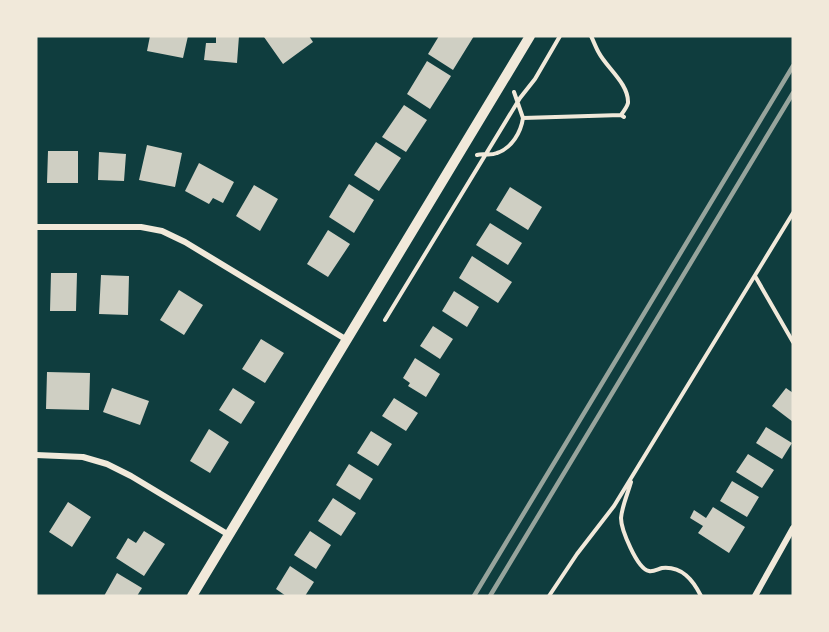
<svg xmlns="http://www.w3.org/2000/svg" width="829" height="632" font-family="Rubik,sans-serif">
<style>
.building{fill:#cfcfc3}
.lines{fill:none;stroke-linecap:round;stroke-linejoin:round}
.path{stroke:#f1e9da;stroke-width:4}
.minor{stroke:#f1e9da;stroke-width:6}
.tertiary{stroke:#f1e9da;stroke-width:10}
.rail{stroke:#97a49c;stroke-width:4.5}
</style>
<rect width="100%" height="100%" fill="#0f3d3e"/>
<!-- building -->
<path class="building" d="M150 36H188L183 58 147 51Z
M216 36H239L237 63 204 60 206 43H216Z
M266 36H309L313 42 283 64 264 37Z
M439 36H474L453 70 428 54Z
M427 61 451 76 430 109 407 94Z
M404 105 427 120 406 152 382 137Z
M376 142 401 158 379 191 354 175Z
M147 145 182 153 175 187 139 180Z
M48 151H78V183H47Z
M99 152 126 154 124 181 98 180Z
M199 163 234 182 223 203 213 198 209 204 185 191Z
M349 184 374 200 354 233 329 217Z
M254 185 278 199 260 231 236 216Z
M510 187 542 207 528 230 496 210Z
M490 223 522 243 508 265 476 245Z
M328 230 350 244 328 277 307 264Z
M472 256 512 282 498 303 459 278Z
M51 273H77L76 311H50Z
M101 275 129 276 128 315 99 314Z
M179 290 203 305 184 335 160 320Z
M454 291 479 307 467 327 442 311Z
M433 326 453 339 440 359 420 346Z
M261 339 284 353 265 383 242 369Z
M415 358 440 374 426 397 408 386 410 383 403 378Z
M47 372 90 373 89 410 46 409Z
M112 388 149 401 140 425 103 412Z
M233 388 255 402 241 424 219 410Z
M786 388 793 393V422L772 406Z
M394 398 418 413 406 431 382 416Z
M766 427 792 443 782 459 756 443Z
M209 429 229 442 210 473 190 461Z
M371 431 392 444 378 466 357 453Z
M748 454 774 470 762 488 736 472Z
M349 464 373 479 360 500 336 485Z
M732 481 759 497 747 517 720 501Z
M333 498 356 513 341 536 318 521Z
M68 502 91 517 72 547 49 532Z
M713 507 745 527 729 553 698 533 703 526 690 518 694 510 706 518Z
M144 531 165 544 144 576 116 558 128 538 136 543Z
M310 531 331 545 316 569 294 555Z
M290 566 314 582 305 596H286L276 589Z
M117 573 142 588 137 596H104Z"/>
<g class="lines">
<!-- path -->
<path class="path" d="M591 36C594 42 596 48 599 53 607 68 629 84 628 103 627 107 624 111 621 115L624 117
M523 118 621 115
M477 155C483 153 490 156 497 153 512 148 521 132 523 118L514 92
M755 276 793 342
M385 320 520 98 535 79 560 36
M631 482C628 493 622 506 621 518 621 529 637 569 649 571 653 572 658 569 662 568 682 566 693 580 701 596
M549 596 577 554 614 506 793 213"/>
<!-- minor -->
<path class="minor" d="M36 227H141L162 231 185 242 347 340
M36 455 83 457 107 464 131 476 229 535
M755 596 793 528"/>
<!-- tertiary -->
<path class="tertiary" d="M192 596 530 36"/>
<!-- rail -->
<path class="rail" d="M474 596 793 66
M490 596 793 93"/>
</g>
<!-- border -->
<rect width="829" height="632" fill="none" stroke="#f1e9da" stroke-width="75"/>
</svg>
